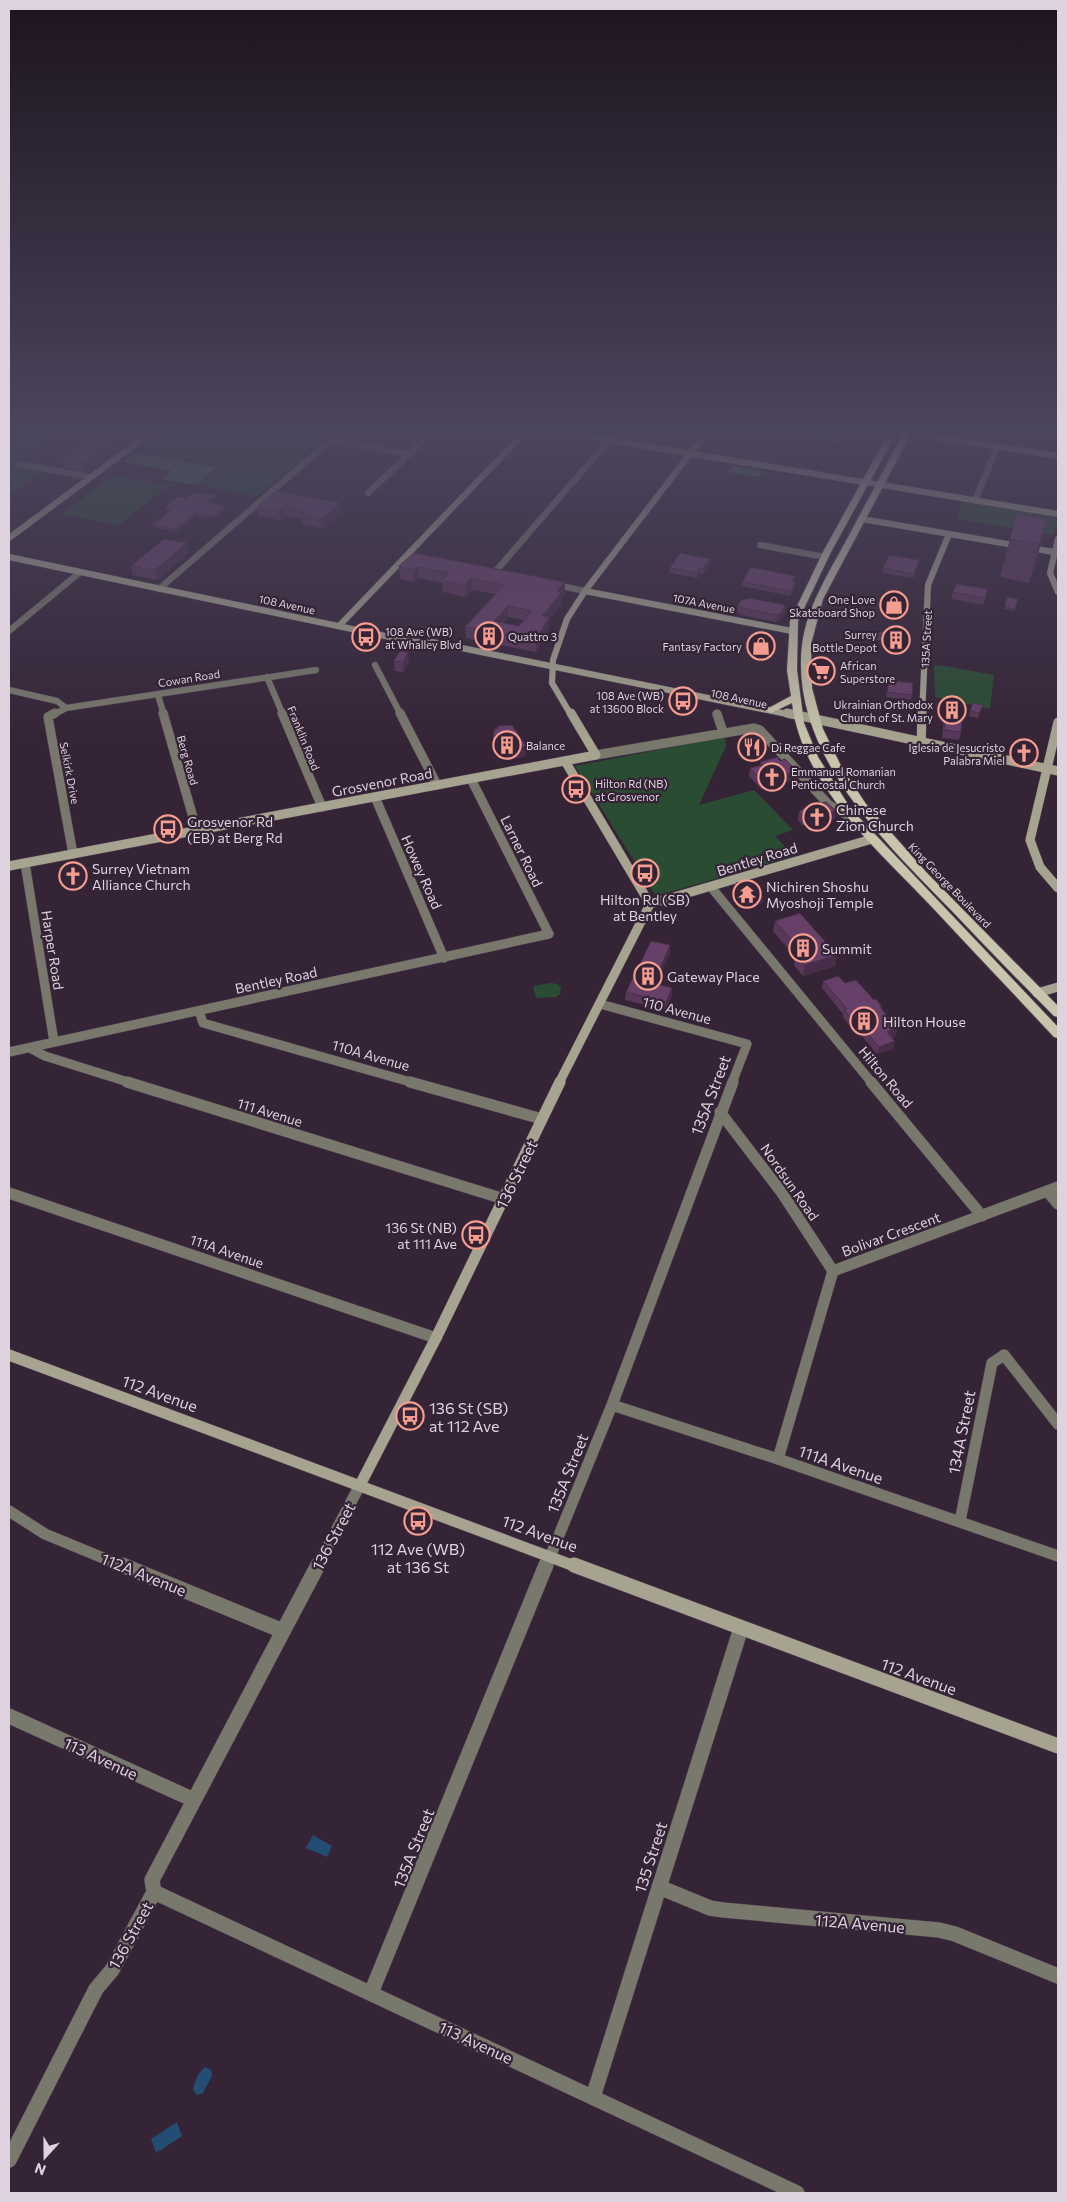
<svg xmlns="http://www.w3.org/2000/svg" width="1067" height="2202" font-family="Commissioner,sans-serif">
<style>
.green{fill:#2a4c32}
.forest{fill:#41714c}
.water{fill:#234d73}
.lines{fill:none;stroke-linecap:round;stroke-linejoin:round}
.stream{stroke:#234d73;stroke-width:2}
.street-far3-casing{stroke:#504051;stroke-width:7}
.street-far2-casing{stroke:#504051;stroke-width:10}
.street-far1-casing{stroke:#504051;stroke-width:12}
.street-casing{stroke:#504051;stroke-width:16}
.secondary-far3-casing{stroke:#504051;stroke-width:7}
.secondary-far2-casing{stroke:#504051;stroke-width:10}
.secondary-far1-casing{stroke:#504051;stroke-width:12}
.secondary-casing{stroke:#504051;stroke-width:16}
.primary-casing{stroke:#504051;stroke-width:2}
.street-far3{stroke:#79786c;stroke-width:6}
.street-far2{stroke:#79786c;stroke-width:9}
.street-far1{stroke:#79786c;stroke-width:11}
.street{stroke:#79786c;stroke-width:15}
.secondary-far3{stroke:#a6a490;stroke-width:6}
.secondary-far2{stroke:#a6a490;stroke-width:9}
.secondary-far1{stroke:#a6a490;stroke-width:11}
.secondary{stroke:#a6a490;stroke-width:15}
.primary{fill:#c8c5ac;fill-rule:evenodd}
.wall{fill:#583759;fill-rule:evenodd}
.shaded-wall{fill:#472d49}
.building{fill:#664068;stroke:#472d49;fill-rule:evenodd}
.labels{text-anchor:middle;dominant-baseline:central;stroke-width:4.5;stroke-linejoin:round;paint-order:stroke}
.far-poi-label{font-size:11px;fill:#ded2de;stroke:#352436;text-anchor:start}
.far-street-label{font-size:11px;fill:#ded2de;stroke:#352436}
.street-label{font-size:14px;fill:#ded2de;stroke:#352436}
.poi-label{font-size:14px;fill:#ded2de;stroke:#352436;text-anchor:start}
.near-street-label{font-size:16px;fill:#ded2de;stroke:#352436}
.near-poi-label{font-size:16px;fill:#ded2de;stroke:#352436;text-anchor:start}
</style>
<rect width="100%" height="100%" fill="#352436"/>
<!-- green -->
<path class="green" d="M17 434H59L13 466 42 472 9 496V439Z
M160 434H311L327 437 257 496 198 485 220 466 137 451Z
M114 475 170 485 118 525 62 514Z
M963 502 1051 516 1058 521 1054 535 956 519Z
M939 665 994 675 990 709 935 697 934 666Z
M725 737 726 746 699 805 754 790 793 830 775 836 794 856 656 896 575 766Z
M551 983 557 984 561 987 560 994 556 997 536 998 533 986Z"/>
<!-- forest -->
<path class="forest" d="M136 453 217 467 196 485 162 479 172 471 123 462Z
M733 466 763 471 759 477 728 472Z"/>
<!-- water -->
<path class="water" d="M313 1835 332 1846 327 1857 306 1848Z
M206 2067 212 2071V2076L203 2093 197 2095 193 2090C194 2082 199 2070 206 2067Z
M177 2122 182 2136 156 2153 151 2139Z"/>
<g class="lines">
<!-- stream -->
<path class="stream" d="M9 440 18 434"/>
<!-- street-far3 casing -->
<g class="street-far3-casing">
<path id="street-far3" d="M805 434 838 439
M331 440 409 454
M18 464 90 477
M368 493 430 434
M975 501 997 447
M760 545 825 557
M495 572 609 440
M552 584 585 591
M159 589 338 434
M9 631 79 573
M375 665 401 715
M267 677 283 715
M9 690 57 701 66 708
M158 695 164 715
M53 715 66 708 316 670"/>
</g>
<!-- street-far2 casing -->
<g class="street-far2-casing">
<path id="street-far2" d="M55 713 48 717 73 854
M163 713 197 831
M282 713 322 807
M400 713 437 785
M717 714 723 732
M596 755 754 728 760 730 829 805 854 819
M375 797 444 958
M25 863 54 1042
M711 887 872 1083
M600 1004 747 1044 732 1083
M199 1011 203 1023 414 1083
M30 1048 45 1056 131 1083
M9 1052 549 934 471 779"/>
</g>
<!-- street-far1 casing -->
<g class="street-far1-casing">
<path id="street-far1" d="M127 1082 504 1199
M410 1082 542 1119
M871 1082 982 1216
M720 1112 782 1193 833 1271
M1047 1191 1058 1204
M9 1193 436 1338
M612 1405 778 1459 1058 1556
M778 1459 833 1271 1058 1187
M9 1511 45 1534 125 1567
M960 1521 992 1363 1004 1355 1058 1424
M317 1567 360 1485
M546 1567 612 1405 733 1082"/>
</g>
<!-- street casing -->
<g class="street-casing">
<path id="street" d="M122 1565 283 1631
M9 1716 194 1800
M659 1887 710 1908 723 1910 939 1930 955 1934 1058 1976
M154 1892 797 2193
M371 1993 546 1565
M593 2097 741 1628
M9 2160 96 1989 112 1970 154 1892 152 1880 318 1565"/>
</g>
<!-- secondary-far3 casing -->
<g class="secondary-far3-casing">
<path id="secondary-far3" d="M572 434 1058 514
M915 434 1058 456
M862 519 1054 552
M9 538 149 434
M1058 539 1050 573 1058 592
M9 557 414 642H432L792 715
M585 591 792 631
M339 626 523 434
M571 715 552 683 553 660 567 619 585 591 705 434
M922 715 928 585 949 534"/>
</g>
<!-- secondary-far2 casing -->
<g class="secondary-far2-casing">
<path id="secondary-far2" d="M787 713 1058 771
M1058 722 1030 840 1040 867 1058 888
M921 747 922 713
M565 761 650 904
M9 866 596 755 571 713
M650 904 872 839
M1037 993 1058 987
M559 1083 650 904"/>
</g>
<!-- secondary-far1 casing -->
<g class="secondary-far1-casing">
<path id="secondary-far1" d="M9 1355 577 1567
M360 1485 436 1338 560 1082"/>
</g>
<!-- secondary casing -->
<g class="secondary-casing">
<path id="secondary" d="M574 1565 1058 1746"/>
</g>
<!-- primary casing -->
<g class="primary-casing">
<path id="primary" d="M888 434H896L831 552 798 621 797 670 804 723 818 757 851 809 1058 1027V1038L1054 1037C1013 993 972 950 931 906 877 849 802 785 792 703L773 712 770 713 765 710 791 696 787 670 790 621 823 552Z
M903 434H911L823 599 811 644 812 688 823 729 842 768 866 804 926 872 1058 1006V1017L1054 1016C1019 981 985 946 951 910 883 840 790 753 802 645 807 607 828 574 846 541 865 505 884 470 903 434Z"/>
</g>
<!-- street-far3 -->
<use href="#street-far3" class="street-far3"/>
<!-- street-far2 -->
<use href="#street-far2" class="street-far2"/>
<!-- street-far1 -->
<use href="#street-far1" class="street-far1"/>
<!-- street -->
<use href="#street" class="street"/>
<!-- secondary-far3 -->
<use href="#secondary-far3" class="secondary-far3"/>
<!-- secondary-far2 -->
<use href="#secondary-far2" class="secondary-far2"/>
<!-- secondary-far1 -->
<use href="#secondary-far1" class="secondary-far1"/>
<!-- secondary -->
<use href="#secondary" class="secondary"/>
<!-- primary -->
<use href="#primary" class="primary"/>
</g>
<!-- wall -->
<path class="wall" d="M114 438 116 447 84 471 64 467 62 458Z
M277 491 341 512 323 529 303 524 302 519 285 516 280 520 258 516 257 507Z
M215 495 216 497 209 503 226 508 214 518 196 515 176 532 154 527 153 525 171 510 165 509V507L186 498Z
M1047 519 1037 558 1029 583 1000 577 1010 539Z
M187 543 189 553 157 580 133 575 131 566Z
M414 553 565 582V593L561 599V605L549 619V629L536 652 466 638 465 627 495 594 472 590 466 597 443 592 442 583 419 578 414 582 400 579 399 567ZM508 617 524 620 519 626 503 623Z
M710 559V564L703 574 700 573 697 578 670 573V568Z
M918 565 913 578 882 573 883 568Z
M795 581 794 582H796L795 587 790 596 741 586 742 582Z
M953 592 986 597 983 605 951 599Z
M1007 597 1018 599 1014 611 1004 609Z
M738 604 785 605 784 612 779 621 776 622 741 615 737 611Z
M874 634 907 637 904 645 873 639Z
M394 661 409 662 403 672 395 671Z
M889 680 912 695 911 700 886 697Z
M947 699 961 732 959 740 942 738 945 707Z
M983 705 978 718 969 716 970 711Z
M497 726 526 756 507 760 506 757 502 758 493 742V732H494V729L497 728Z
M760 762 796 779 761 789 749 776 750 768 760 766Z
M836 811 835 819 809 826 802 825 798 820 799 812Z
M736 883 763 898V903L743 908 738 902V897L741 896 735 888Z
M775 921 837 955 835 966 803 976 794 965 795 957 773 931Z
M670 945V953L656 984 672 988V996L665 1010 625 1000 626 992Z
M823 981 845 983 874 1000 882 1007V1009L896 1036 892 1038 895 1041 893 1049 877 1054 853 1025 850 1026 843 1017V1014L822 988Z"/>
<!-- shaded-wall -->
<path class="shaded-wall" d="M114 438 116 447 84 471 82 462Z
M215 495 216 497 207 504V502Z
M340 503 341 512 323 529 322 519Z
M226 506V508L214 518V516Z
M283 506 285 516 280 520 278 511Z
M196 513V515L176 532V529Z
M1047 519 1037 558 1029 583 1039 544Z
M187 543 189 553 157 580 155 570Z
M710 559V564L703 574V569Z
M919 560 918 565 913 578 914 574Z
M419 567V578L414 582V570Z
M700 568V573L697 578V573Z
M471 578 472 590 466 597 465 585Z
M565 582V593L561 599V605L549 619V629L536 652V640L542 616 557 591Z
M796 582 795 587 790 596 791 591Z
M785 605 784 612 779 621 776 622 777 615Z
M508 606V617L494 633V621Z
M408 652 409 662 403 672V662Z
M526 746V756L507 760V750Z
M505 747 506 757 502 758V748Z
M797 771 796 779 761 789 762 781Z
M836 811 835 819 809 826 810 818Z
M77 864 81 885 67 887 66 882Z
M763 898V903L743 908 744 903Z
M670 945V953L653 991 654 983Z
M837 955 835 966 803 976 805 965Z
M672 988V996L665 1010 666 1002Z
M854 1017 853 1025 850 1026 851 1018Z
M898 1028 896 1036 885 1040 887 1032Z
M895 1041 893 1049 877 1054 879 1047Z"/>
<!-- building -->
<path class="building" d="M95 435 114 438 82 462 62 458Z
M277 491 340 503 322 519 302 515 307 511 283 506 278 511 257 507Z
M193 493 215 495 207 502 226 506 214 516 196 513 176 529 153 525 173 508 165 507 177 497 186 498Z
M1016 514 1047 519 1039 544 1010 539Z
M164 539 187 543 155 570 131 566Z
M414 553 565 582 557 591 561 593 542 616 549 617 536 640 465 627 504 585 471 578 465 585 442 581 449 573 419 567 414 570 399 567V566ZM508 606 532 611 519 626 494 621Z
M680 553 710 559 703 569 700 568 697 573 670 568Z
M889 555 919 560 914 574 883 568Z
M751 567 795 576 792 582H796L791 591 742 582Z
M956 584 988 589 985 598 953 592Z
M1007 597 1018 599 1015 609 1005 607Z
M749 598 785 605 780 614 777 615 742 608 738 604 742 600Z
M891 629 908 632 905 640 874 634Z
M400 651 408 652 403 662 394 661Z
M889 680 913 683 912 695 887 692Z
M947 699 963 701 961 732 944 730Z
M973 703 983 705 979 713 970 711Z
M512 725 526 746 507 750 505 747 502 748 493 732 495 731 494 729 498 728 497 726Z
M777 757 780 761 785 759 797 771 762 781 750 768 763 765 760 762Z
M826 802 836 811 810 818 804 817 799 812 805 807Z
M77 864 80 879 66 882 63 866Z
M748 880 763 898 744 903 738 897 745 895 736 883Z
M800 913 837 955 805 965 796 954 802 952 775 921Z
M651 941 670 945 654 983 672 988 666 1002 626 992Z
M838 976 845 983 856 980 874 1000 876 999 882 1007H880L898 1028 887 1032 895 1041 879 1047 854 1017 851 1018 844 1010 847 1009 823 981Z"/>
<!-- sky -->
<linearGradient id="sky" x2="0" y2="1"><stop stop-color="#1d141e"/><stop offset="0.58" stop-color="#4b455d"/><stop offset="1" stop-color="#4b455d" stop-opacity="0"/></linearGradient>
<rect width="1067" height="742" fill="url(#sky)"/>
<!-- icons -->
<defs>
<g id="shop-ring" transform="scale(1.4375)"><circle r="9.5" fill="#352436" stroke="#f59d8f" stroke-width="1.5"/><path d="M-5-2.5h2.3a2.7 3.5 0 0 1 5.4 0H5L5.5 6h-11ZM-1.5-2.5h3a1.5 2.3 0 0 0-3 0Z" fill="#f59d8f"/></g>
<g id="building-ring" transform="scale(1.4375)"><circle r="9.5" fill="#352436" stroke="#f59d8f" stroke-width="1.5"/><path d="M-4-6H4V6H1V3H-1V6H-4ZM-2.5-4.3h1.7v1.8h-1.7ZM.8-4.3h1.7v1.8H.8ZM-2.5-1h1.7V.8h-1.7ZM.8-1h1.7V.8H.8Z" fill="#f59d8f"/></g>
<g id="bus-ring" transform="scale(1.4375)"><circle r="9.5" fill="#352436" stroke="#f59d8f" stroke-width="1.5"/><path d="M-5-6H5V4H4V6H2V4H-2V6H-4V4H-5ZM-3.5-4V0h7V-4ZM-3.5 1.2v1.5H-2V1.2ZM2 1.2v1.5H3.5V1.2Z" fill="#f59d8f"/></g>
<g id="supermarket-ring" transform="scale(1.4375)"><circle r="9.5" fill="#352436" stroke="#f59d8f" stroke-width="1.5"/><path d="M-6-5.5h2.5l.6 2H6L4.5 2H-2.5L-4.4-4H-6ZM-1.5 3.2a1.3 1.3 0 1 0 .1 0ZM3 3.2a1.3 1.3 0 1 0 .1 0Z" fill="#f59d8f"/></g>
<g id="restaurant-ring" transform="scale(1.4375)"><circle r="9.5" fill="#352436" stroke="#f59d8f" stroke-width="1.5"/><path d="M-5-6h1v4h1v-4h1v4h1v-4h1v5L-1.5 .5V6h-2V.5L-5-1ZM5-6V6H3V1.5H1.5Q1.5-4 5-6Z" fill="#f59d8f"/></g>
<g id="church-ring" transform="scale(1.4375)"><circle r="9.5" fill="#352436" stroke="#f59d8f" stroke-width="1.5"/><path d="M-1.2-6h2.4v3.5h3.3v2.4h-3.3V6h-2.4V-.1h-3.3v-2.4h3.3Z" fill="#f59d8f"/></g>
<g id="temple-ring" transform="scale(1.4375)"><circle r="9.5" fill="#352436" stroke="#f59d8f" stroke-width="1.5"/><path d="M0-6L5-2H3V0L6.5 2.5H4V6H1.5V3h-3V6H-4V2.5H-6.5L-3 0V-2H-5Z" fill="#f59d8f"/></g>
</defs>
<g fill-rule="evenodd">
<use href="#shop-ring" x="894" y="605"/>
<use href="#building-ring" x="489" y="636"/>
<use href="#bus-ring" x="366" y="637"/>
<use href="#building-ring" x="896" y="640"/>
<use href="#shop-ring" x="761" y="646"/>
<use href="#supermarket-ring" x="821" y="671"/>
<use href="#bus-ring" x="683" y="701"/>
<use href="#building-ring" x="952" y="710"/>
<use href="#building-ring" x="507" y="745"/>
<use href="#restaurant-ring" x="752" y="747"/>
<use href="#church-ring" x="1024" y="753"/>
<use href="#church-ring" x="772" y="777"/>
<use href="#bus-ring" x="576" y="789"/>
<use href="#church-ring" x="817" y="817"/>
<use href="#bus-ring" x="168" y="829"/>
<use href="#bus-ring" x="645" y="873"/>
<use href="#church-ring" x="73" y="876"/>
<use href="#temple-ring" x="747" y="894"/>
<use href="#building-ring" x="803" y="948"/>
<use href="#building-ring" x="648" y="976"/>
<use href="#building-ring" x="864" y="1021"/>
<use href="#bus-ring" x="476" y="1235"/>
<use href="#bus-ring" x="410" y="1416"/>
<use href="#bus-ring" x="418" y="1521"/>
</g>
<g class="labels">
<!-- far-poi labels -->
<g class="far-poi-label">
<text x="875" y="599" text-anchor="end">One Love<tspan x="875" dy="13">Skateboard Shop</tspan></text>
<text x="385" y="631">108 Ave (WB)<tspan x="385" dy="13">at Whalley Blvd</tspan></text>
<text x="877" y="634" text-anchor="end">Surrey<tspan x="877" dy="13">Bottle Depot</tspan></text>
<text x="508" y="636">Quattro 3</text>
<text x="742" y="646" text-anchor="end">Fantasy Factory</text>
<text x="840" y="665">African<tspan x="840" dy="13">Superstore</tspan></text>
<text x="664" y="695" text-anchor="end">108 Ave (WB)<tspan x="664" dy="13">at 13600 Block</tspan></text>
<text x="933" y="704" text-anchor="end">Ukrainian Orthodox<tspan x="933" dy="13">Church of St. Mary</tspan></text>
<text x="526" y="745">Balance</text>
<text x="771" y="747">Di Reggae Cafe</text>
<text x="1005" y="747" text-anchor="end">Iglesia de Jesucristo<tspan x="1005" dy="13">Palabra Miel</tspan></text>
<text x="791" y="771">Emmanuel Romanian<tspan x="791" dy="13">Penticostal Church</tspan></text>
<text x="595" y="783">Hilton Rd (NB)<tspan x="595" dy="13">at Grosvenor</tspan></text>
</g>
<!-- far-street labels -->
<g class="far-street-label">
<text transform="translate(704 603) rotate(11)">107A Avenue</text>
<text transform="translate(287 604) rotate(12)">108 Avenue</text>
<text transform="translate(926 639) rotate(-87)">135A Street</text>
<text transform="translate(189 678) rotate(-9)">Cowan Road</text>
<text transform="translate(739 698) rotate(12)">108 Avenue</text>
<text transform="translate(304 738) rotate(68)">Franklin Road</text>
<text transform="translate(188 760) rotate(74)">Berg Road</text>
<text transform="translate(70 773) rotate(79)">Selkirk Drive</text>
<text transform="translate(950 885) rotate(46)">King George Boulevard</text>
</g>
<!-- street labels -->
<g class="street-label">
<text transform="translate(382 782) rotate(-11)">Grosvenor Road</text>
<text transform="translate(522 851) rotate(64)">Larner Road</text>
<text transform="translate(757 859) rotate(-17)">Bentley Road</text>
<text transform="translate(422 872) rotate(66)">Howey Road</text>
<text transform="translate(53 950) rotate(81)">Harper Road</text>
<text transform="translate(276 980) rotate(-12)">Bentley Road</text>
<text transform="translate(677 1010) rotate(15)">110 Avenue</text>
<text transform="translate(371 1055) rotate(16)">110A Avenue</text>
<text transform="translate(886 1077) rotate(50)">Hilton Road</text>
<text transform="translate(270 1112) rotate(17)">111 Avenue</text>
<text transform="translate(790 1182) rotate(55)">Nordsun Road</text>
<text transform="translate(891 1234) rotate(-20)">Bolivar Crescent</text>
<text transform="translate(227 1251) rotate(19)">111A Avenue</text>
</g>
<!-- poi labels -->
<g class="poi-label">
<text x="836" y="809">Chinese<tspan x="836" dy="16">Zion Church</tspan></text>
<text x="187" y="821">Grosvenor Rd<tspan x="187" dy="16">(EB) at Berg Rd</tspan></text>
<text x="92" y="868">Surrey Vietnam<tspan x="92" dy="16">Alliance Church</tspan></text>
<text x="766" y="886">Nichiren Shoshu<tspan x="766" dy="16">Myoshoji Temple</tspan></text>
<text x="645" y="899" text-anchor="middle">Hilton Rd (SB)<tspan x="645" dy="16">at Bentley</tspan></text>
<text x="822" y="948">Summit</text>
<text x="667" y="976">Gateway Place</text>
<text x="883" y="1021">Hilton House</text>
<text x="457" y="1227" text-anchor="end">136 St (NB)<tspan x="457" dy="16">at 111 Ave</tspan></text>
</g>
<!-- near-street labels -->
<g class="near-street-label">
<text transform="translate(710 1095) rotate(-69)">135A Street</text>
<text transform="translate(516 1174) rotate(-64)">136 Street</text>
<text transform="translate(160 1393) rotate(20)">112 Avenue</text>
<text transform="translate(961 1432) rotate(-79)">134A Street</text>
<text transform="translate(841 1464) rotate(19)">111A Avenue</text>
<text transform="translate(567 1473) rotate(-68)">135A Street</text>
<text transform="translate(540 1533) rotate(20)">112 Avenue</text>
<text transform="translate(333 1536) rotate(-62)">136 Street</text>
<text transform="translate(144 1574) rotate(22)">112A Avenue</text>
<text transform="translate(919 1676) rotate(20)">112 Avenue</text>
<text transform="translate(101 1758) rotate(25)">113 Avenue</text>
<text transform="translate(413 1848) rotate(-68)">135A Street</text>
<text transform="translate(650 1857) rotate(-72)">135 Street</text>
<text transform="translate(860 1923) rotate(5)">112A Avenue</text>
<text transform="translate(130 1935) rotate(-61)">136 Street</text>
<text transform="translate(476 2042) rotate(25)">113 Avenue</text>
</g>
<!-- near-poi labels -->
<g class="near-poi-label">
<text x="429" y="1407">136 St (SB)<tspan x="429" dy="18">at 112 Ave</tspan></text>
<text x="418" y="1548" text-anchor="middle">112 Ave (WB)<tspan x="418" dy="18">at 136 St</tspan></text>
</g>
</g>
<!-- border -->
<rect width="1067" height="2202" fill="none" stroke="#ded2de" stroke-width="20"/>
<!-- north arrow -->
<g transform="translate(45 2157) rotate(201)" stroke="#352436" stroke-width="4" paint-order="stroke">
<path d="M0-4L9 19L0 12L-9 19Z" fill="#ded2de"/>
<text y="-8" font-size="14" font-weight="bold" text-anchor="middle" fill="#ded2de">N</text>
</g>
</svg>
